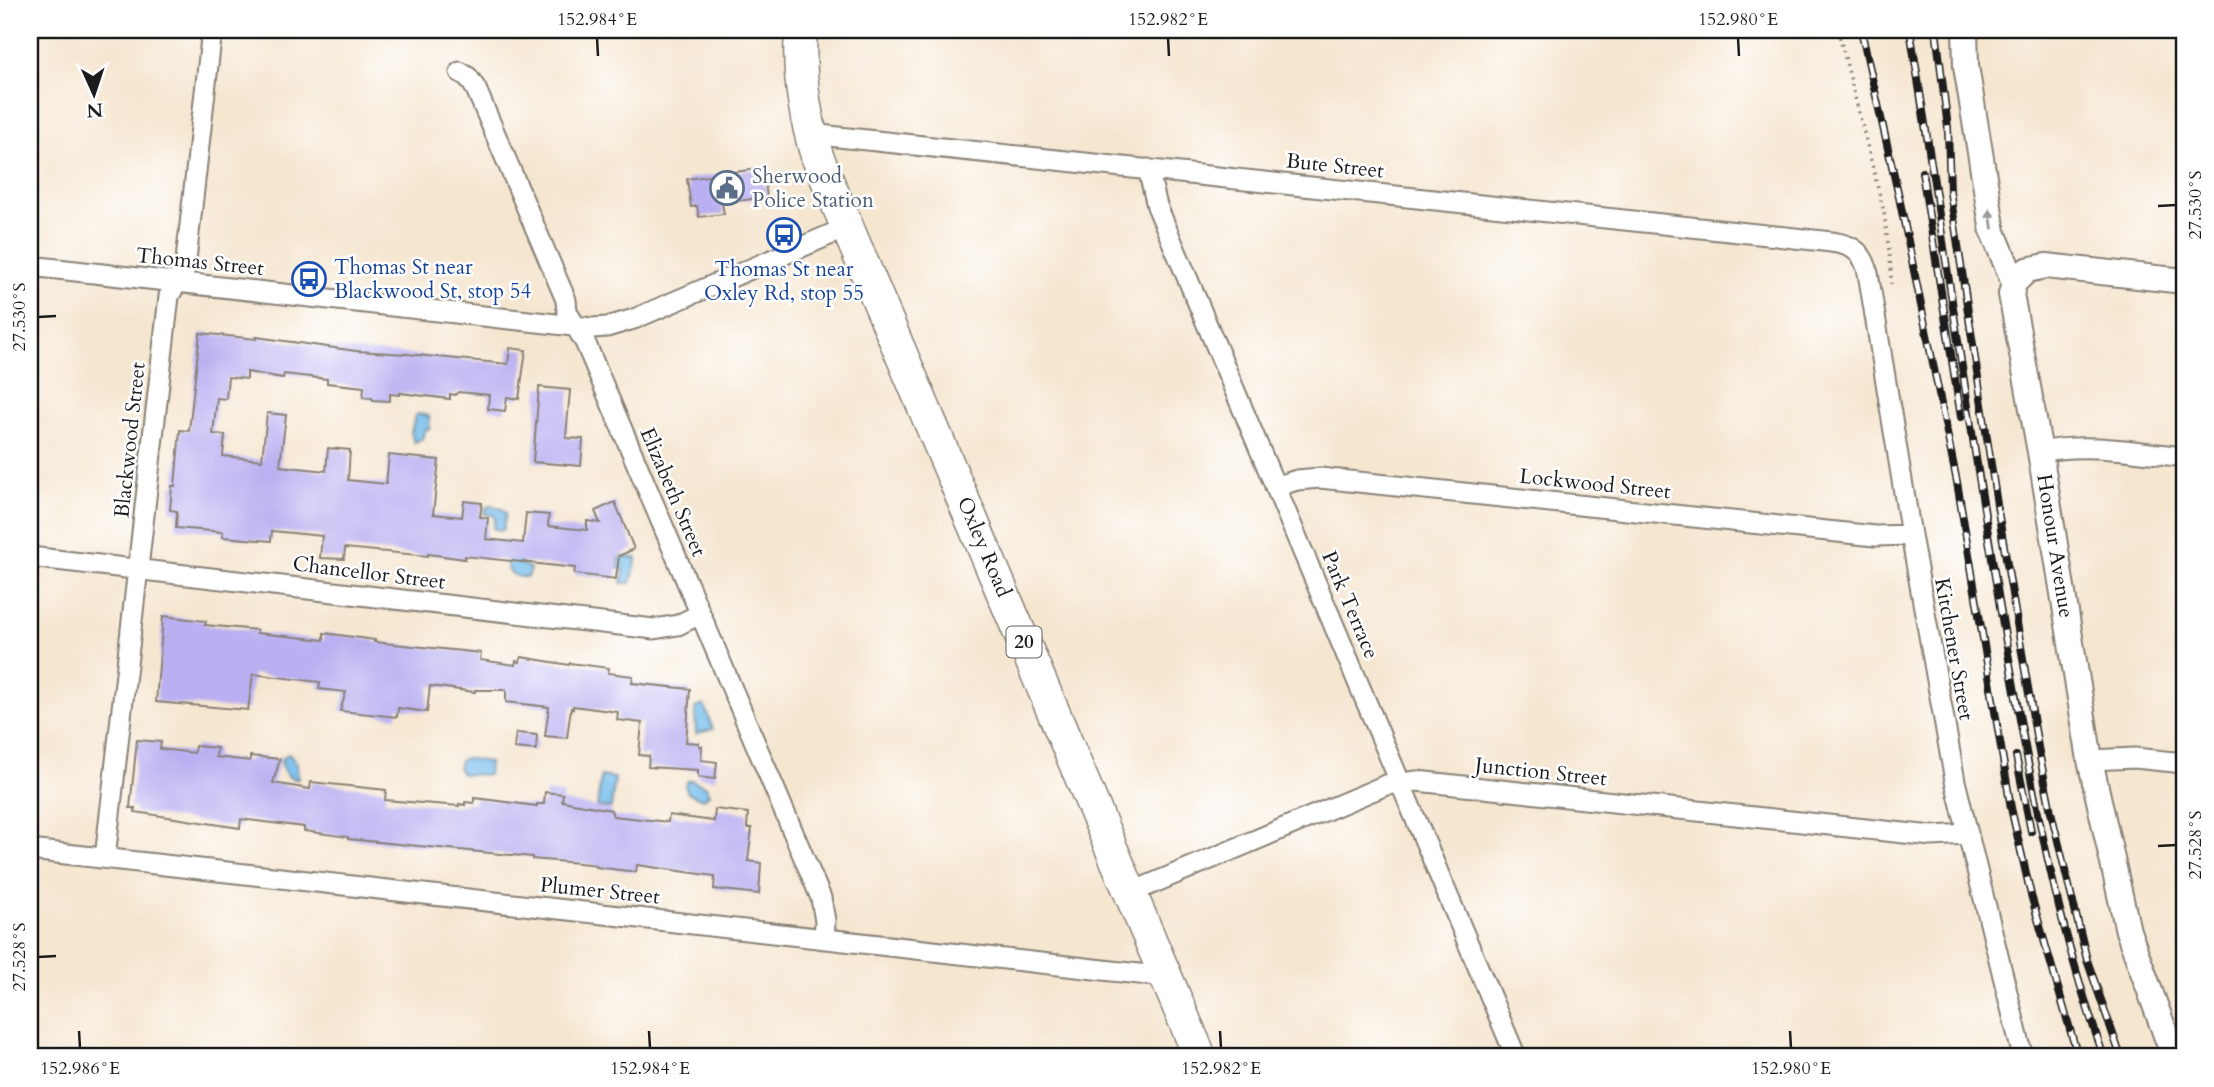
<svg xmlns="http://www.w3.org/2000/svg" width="2214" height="1087" font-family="Cardo,serif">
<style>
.water{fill:#72bbea;stroke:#476c83;stroke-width:2}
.building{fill:#b9aff1}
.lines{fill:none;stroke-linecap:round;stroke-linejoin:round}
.minor-casing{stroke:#888176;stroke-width:23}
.tertiary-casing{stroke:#888176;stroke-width:28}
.primary-casing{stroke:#888176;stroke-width:35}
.path{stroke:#888176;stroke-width:3.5;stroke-dasharray:2 5;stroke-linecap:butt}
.minor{stroke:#fff;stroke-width:19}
.tertiary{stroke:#fff;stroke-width:24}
.primary{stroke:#fff;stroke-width:32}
.rail-casing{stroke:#1c1c1c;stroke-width:8}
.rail{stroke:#fff;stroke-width:5;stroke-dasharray:16;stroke-linecap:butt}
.oneway{fill:#999}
.ticks{fill:none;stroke:#1c1c1c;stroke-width:2.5}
.labels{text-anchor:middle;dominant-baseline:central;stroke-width:5;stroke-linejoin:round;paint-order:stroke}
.shield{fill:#fff;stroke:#606060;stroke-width:2}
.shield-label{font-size:19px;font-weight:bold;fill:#1c1c1c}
.street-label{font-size:21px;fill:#1c1c1c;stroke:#fff}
.service-label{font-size:21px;fill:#4e5e75;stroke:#fff;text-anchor:start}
.transit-label{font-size:21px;fill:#164399;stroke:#fff;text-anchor:start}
.neatline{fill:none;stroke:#1c1c1c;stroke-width:2.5}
.ticks-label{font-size:18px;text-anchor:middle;fill:#1c1c1c}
</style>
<rect width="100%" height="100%" fill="#fff"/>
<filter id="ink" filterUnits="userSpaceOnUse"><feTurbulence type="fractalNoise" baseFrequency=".0143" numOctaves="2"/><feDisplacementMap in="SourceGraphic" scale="14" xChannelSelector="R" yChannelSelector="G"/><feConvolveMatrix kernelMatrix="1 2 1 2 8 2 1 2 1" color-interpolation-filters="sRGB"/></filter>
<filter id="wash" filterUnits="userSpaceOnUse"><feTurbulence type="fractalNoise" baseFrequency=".00686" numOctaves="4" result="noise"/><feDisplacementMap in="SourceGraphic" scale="28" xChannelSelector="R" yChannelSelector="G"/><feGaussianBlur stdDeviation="1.57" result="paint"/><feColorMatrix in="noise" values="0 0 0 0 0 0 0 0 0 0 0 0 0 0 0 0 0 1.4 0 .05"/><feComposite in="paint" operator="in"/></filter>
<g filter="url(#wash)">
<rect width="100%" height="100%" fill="#f5e6d0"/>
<!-- water -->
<path class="water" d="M418 414 429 416 430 428 425 430 422 439 414 442 411 433 415 416Z
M492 506 502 509 506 513 503 529 500 531 493 528 495 519 493 515 484 514 487 507Z
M620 557 637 558 631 583H622L624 570 618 568Z
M512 559 518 560 521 564 530 568 529 576C518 580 505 573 508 561Z
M704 705 713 729 696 734 695 708Z
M289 754 297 764 298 779C287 780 280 768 282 758Z
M465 758 489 762 488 775 462 774 458 768 460 761Z
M601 776 615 778 611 808 597 807Z
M691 780 707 787 709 794 703 799 688 793 685 785 687 781Z"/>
<g id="blocks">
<!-- building -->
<path class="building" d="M763 168 767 197 722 203 724 214 699 217 697 206 691 207 687 179Z
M200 333 256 339V337L356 351 407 354 508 364 510 348 526 350 519 399 507 397 505 411 488 409 489 395 458 392 455 395 450 394V399L400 393V395L390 394V401L373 400 372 398 363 397 364 387 327 383V379L284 374 283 378 247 372V379L228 377 226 399 217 398 213 434 225 435 223 456 262 460 267 413 286 415 280 466 326 471 328 448 350 450 348 480 386 484 389 455 439 460 433 514 462 517 464 501 482 503 480 517 488 518 486 539 523 543 526 513 549 515 548 526 587 530V521L600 523 595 511 615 502 634 549 619 556 616 579 574 574 575 568 465 556V559L428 554V556L345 548 344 559 320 558 322 536 272 531 271 541 223 537V532L176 528 177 511 170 510 172 486H175L180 430 189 431Z
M539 387 570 390 566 438 583 439 581 466 533 462Z
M163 616 206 621 205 625 257 630V633L324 640V633L375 640 374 642 481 653 480 660 515 665 516 661 520 662 521 657 569 665 570 663 609 668 608 673 633 676 632 683 690 689 686 742 699 743V746H702L701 760 717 762 715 779 698 777V770L648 767 649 756 639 755 642 723 617 720 618 712 573 706V709L571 708 567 738 545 736 549 707 506 702V690H475V692L430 686 427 712 398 708 397 717 340 711 346 692 319 689 320 682 253 674 248 710 156 702Z
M516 733 537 735 536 750 514 748Z
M137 740 161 742 160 749 194 753 195 746 217 748 216 757 250 761V756L280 759 273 783 310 789 311 782 386 790 385 800 459 806V804L465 805V802L474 803V798L537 806V804H544L545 792 563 794 562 801 611 810 613 816 668 822 669 815 714 821 715 809 748 813 747 828H752L748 861 761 863 759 894 714 889 715 876 637 865 636 872 596 867V865L579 863 532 859V857L348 839V837L304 831V827L241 819 240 828 135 812V808H130Z"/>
</g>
</g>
<g filter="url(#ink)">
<use href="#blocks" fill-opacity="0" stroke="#888176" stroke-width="2"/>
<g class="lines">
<!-- minor casing -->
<g class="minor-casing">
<path id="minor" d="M460 72 468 77 476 89 566 300 567 312 585 342 821 898 825 921 824 939
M810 134 1823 241C1847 243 1863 248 1868 273L1911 535 1955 781 2023 1057
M1148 169 1157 206 1516 1057
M30 266 592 328 607 327 634 319 848 227
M2040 452C2088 442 2136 452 2184 457
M1275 487 1297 480 1320 478 1875 536 1911 535
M30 557 654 629 678 625 700 614
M2090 760 2135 758 2184 763
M30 850 1166 977
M105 858 169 296 185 269 212 30
M1130 893 1386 785 1417 781 1932 836 1967 834"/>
</g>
<!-- tertiary casing -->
<g class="tertiary-casing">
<path id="tertiary" d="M1965 30 1966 66 1993 232 2014 283 2011 294 2040 452 2090 760 2128 931 2174 1057
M2014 283 2027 270 2046 266 2184 281"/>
</g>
<!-- primary casing -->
<g class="primary-casing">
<path id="primary" d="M801 30C798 73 804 114 817 156L1200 1057"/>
</g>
<!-- path -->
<path class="path" d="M1838 30 1884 212 1891 267V284"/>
<!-- minor -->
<use href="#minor" class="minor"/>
<!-- tertiary -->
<use href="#tertiary" class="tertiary"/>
<!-- primary -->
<use href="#primary" class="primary"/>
<!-- rail casing -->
<g class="rail-casing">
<path id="rail" d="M1861 30 1899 197 1957 482 2011 808 2031 895 2078 1057
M1910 30C1943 231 1970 434 2005 636 2030 778 2055 921 2104 1057
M1936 30 1948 128 1950 192 1998 511 2038 747 2051 812 2087 960 2121 1057
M1922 172 1961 417
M2016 756 2031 831"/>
</g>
<!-- rail -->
<use href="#rail" class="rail"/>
</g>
<!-- one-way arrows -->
<defs><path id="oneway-solid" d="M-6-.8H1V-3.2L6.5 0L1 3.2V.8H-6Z" transform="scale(1.75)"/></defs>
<use class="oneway" href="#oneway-solid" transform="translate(1991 219) rotate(-99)"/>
</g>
<!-- ticks -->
<path class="ticks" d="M597 38 598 56M1168 38 1169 56M1738 38 1739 56M2158 206 2176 205M38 317 56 316M2158 846 2176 845M38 957 56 956M79 1031 80 1048M649 1031 650 1048M1220 1031 1221 1048M1790 1031 1791 1048"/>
<!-- icons -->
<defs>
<g id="civic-ring" transform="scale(1.75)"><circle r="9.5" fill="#fff" stroke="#5c6f8a" stroke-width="1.5"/><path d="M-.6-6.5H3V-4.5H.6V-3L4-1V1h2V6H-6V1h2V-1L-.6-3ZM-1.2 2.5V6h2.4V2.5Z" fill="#5c6f8a"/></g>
<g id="bus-ring" transform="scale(1.75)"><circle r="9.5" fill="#fff" stroke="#1a4fb4" stroke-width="1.5"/><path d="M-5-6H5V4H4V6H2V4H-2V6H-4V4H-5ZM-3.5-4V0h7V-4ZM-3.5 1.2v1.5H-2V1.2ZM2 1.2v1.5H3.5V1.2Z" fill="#1a4fb4"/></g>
</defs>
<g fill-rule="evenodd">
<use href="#civic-ring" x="727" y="188"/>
<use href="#bus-ring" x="784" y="235"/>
<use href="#bus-ring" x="309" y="279"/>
</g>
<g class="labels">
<!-- shield labels -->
<rect class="shield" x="1006.5" y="626.5" width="35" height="31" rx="5"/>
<g class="shield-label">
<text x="1024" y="642">20</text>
</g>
<!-- street labels -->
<g class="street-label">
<text transform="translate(1335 166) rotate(6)">Bute Street</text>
<text transform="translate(200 262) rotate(6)">Thomas Street</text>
<text transform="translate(130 440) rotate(-84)">Blackwood Street</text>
<text transform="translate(1595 484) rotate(6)">Lockwood Street</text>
<text transform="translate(673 492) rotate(67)">Elizabeth Street</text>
<text transform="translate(2055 546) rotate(81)">Honour Avenue</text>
<text transform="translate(984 547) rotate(67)">Oxley Road</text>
<text transform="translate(369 573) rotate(7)">Chancellor Street</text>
<text transform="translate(1350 605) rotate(67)">Park Terrace</text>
<text transform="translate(1954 649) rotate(80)">Kitchener Street</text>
<text transform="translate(1541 772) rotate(6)">Junction Street</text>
<text transform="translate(600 891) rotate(6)">Plumer Street</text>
</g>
<!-- service labels -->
<g class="service-label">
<text x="752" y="176">Sherwood<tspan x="752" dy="24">Police Station</tspan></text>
</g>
<!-- transit labels -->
<g class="transit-label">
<text x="334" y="267">Thomas St near<tspan x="334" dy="24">Blackwood St, stop 54</tspan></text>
<text x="784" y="269" text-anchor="middle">Thomas St near<tspan x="784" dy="24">Oxley Rd, stop 55</tspan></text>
</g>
</g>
<!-- margin -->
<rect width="2214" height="1087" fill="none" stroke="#fff" stroke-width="77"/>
<!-- north arrow -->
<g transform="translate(94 94) rotate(177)" stroke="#ffffff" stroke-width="5" paint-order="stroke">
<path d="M0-5L12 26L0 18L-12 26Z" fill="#1c1c1c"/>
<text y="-10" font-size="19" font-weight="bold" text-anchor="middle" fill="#1c1c1c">N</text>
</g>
<rect x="38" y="38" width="2138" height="1010" class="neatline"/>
<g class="ticks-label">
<text x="597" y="25">152.984°E</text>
<text x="1168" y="25">152.982°E</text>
<text x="1738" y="25">152.980°E</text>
<text transform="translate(2195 205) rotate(-90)" y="6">27.530°S</text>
<text transform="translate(19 317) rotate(-90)" y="6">27.530°S</text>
<text transform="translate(2195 845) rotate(-90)" y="6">27.528°S</text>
<text transform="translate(19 957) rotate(-90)" y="6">27.528°S</text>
<text x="80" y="1074">152.986°E</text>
<text x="650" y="1074">152.984°E</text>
<text x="1221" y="1074">152.982°E</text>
<text x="1791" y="1074">152.980°E</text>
</g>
</svg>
